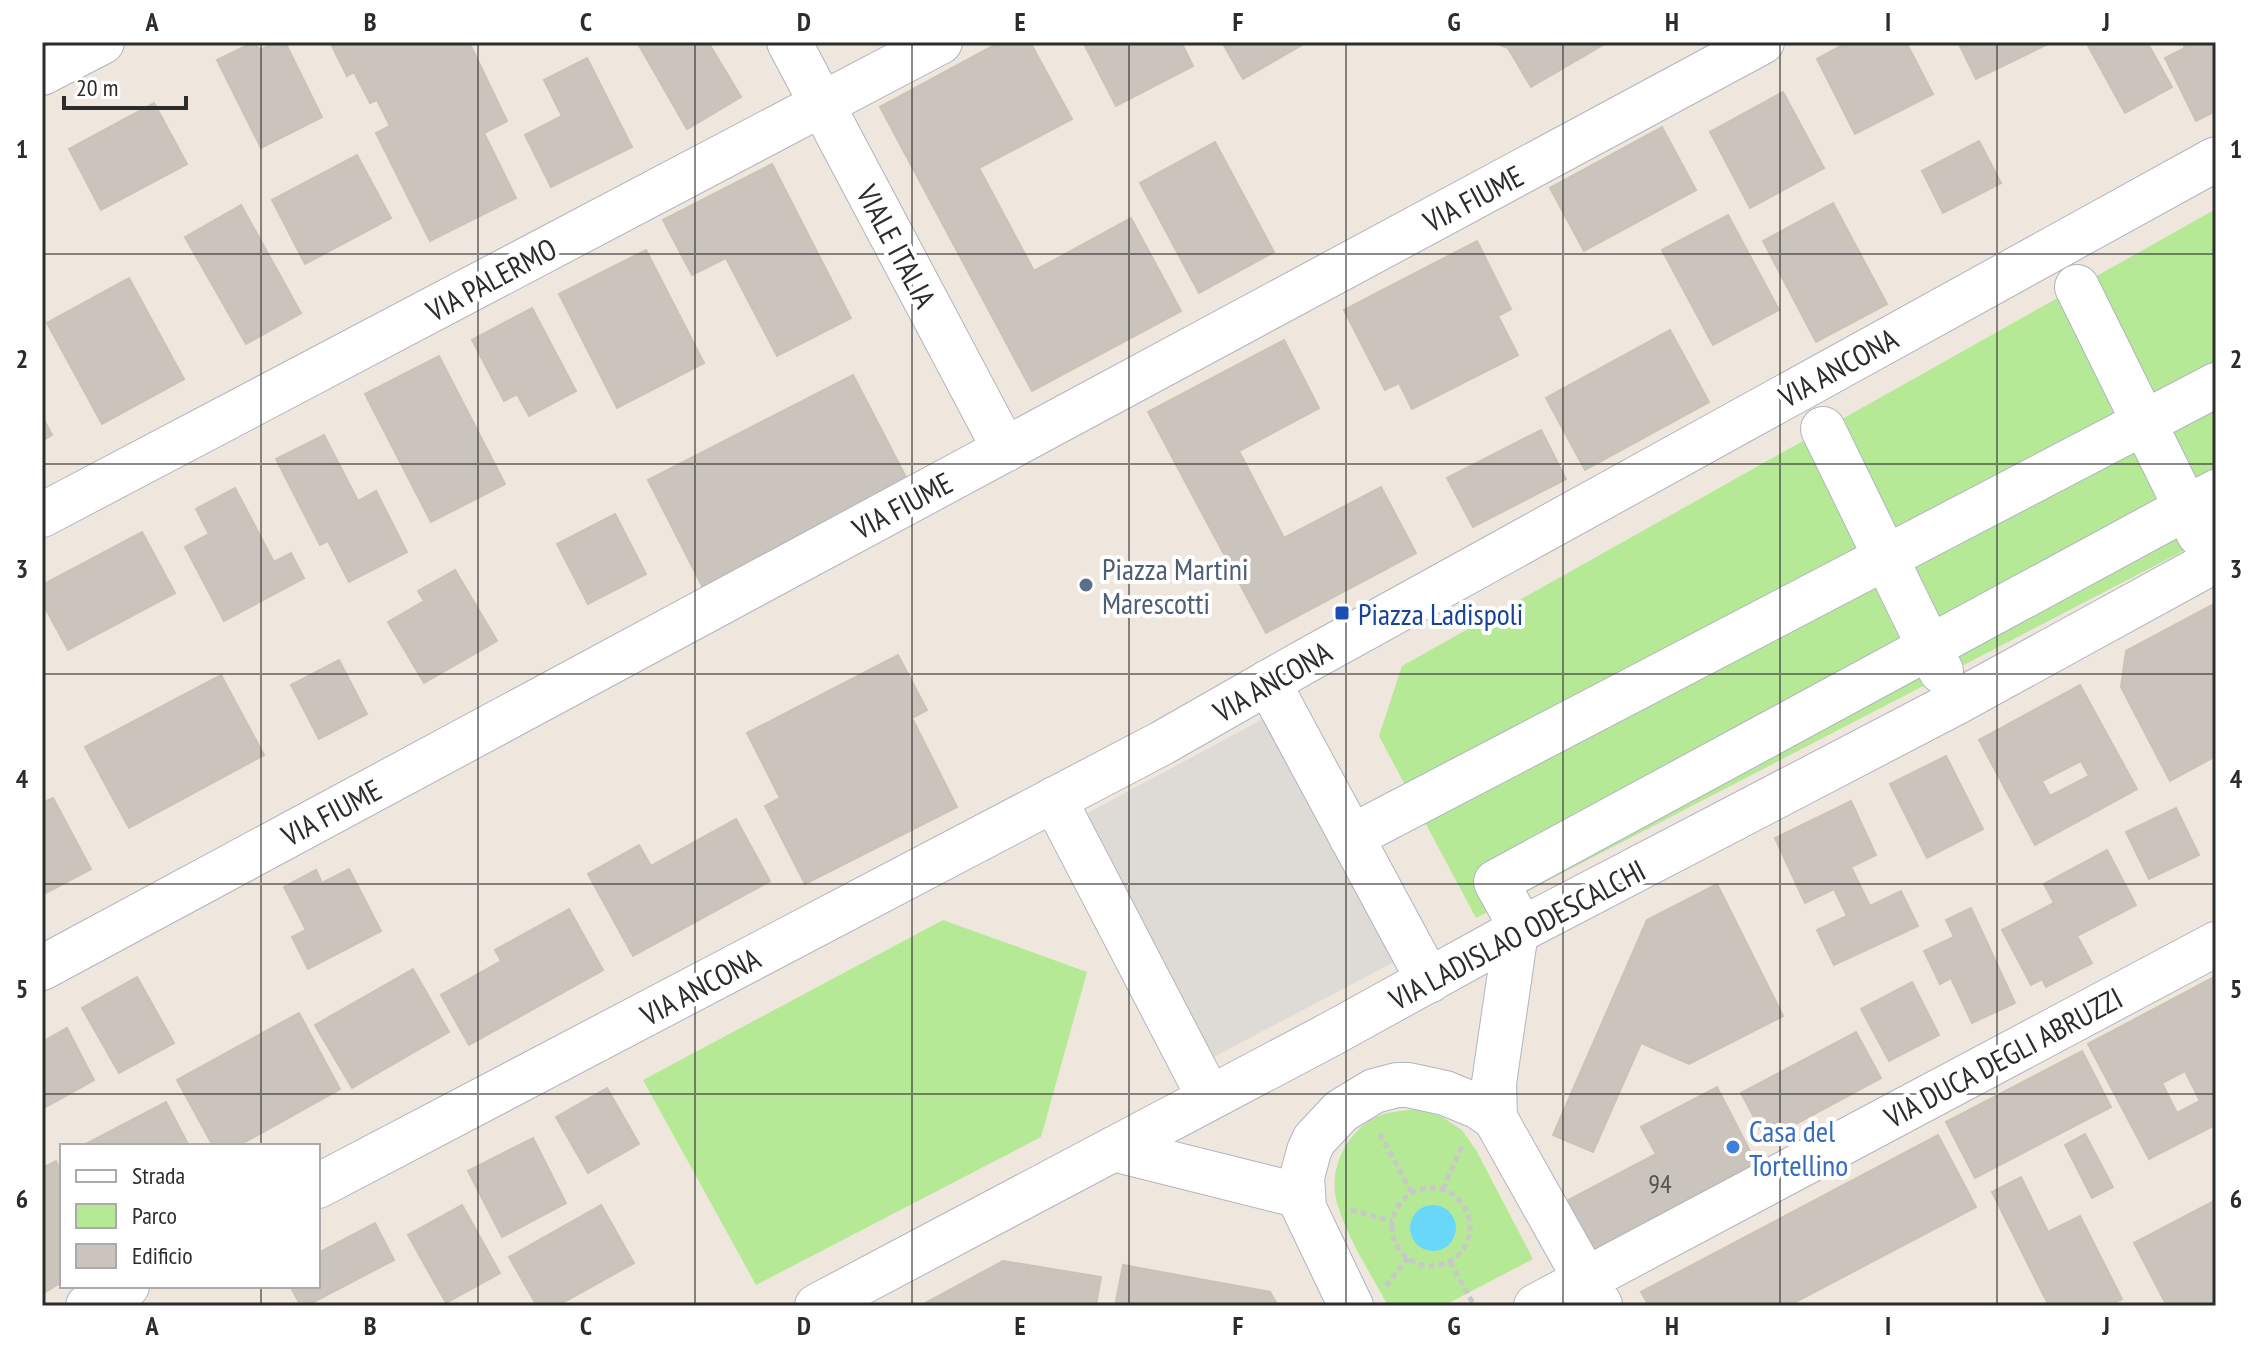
<svg xmlns="http://www.w3.org/2000/svg" width="2258" height="1348" font-family="'PT Sans Narrow',sans-serif">
<style>
.green{fill:#b5e995}
.plaza{fill:#dedad5}
.water{fill:#68d7f9}
.building{fill:#cac4bd;stroke:#cac3b6;stroke-width:2;fill-rule:evenodd}
.lines{fill:none;stroke-linecap:round;stroke-linejoin:round}
.minor-casing{stroke:#b1b4c1;stroke-width:46}
.path{stroke:#c8c8c8;stroke-width:5;stroke-dasharray:6 4;stroke-linecap:butt}
.minor{stroke:#fff;stroke-width:44}
.grid{fill:none;stroke:#2c2c2c;stroke-width:2;stroke-opacity:0.55}
.service-dot{fill:#5c6f8a;stroke:#fff;stroke-width:3}
.transit-dot{fill:#1a4fb4;stroke:#fff;stroke-width:3}
.shop-dot{fill:#3f7fe0;stroke:#fff;stroke-width:3}
.labels{text-anchor:middle;dominant-baseline:central;stroke-width:8;stroke-linejoin:round;paint-order:stroke}
.number-label{font-size:26px;fill:#545250}
.street-label{font-size:30px;fill:#2c2c2c;stroke:#fff}
.service-label{font-size:30px;fill:#4e5e75;stroke:#fff;text-anchor:start}
.transit-label{font-size:30px;fill:#164399;stroke:#fff;text-anchor:start}
.shop-label{font-size:30px;fill:#366cbe;stroke:#fff;text-anchor:start}
.neatline{fill:none;stroke:#2c2c2c;stroke-width:3}
.grid-label{font-size:26px;text-anchor:middle;font-weight:bold;fill:#2c2c2c}
</style>
<rect width="100%" height="100%" fill="#efe7dd"/>
<!-- green -->
<path class="green" d="M2216 209V534L1476 918 1379 736 1402 666Z
M943 920 1087 972 1041 1137 756 1285 643 1080Z
M1418 1109 1442 1117 1462 1130 1476 1150 1533 1259 1443 1306H1388C1371 1274 1349 1241 1338 1206 1327 1175 1343 1137 1371 1120 1385 1111 1402 1111 1418 1109Z"/>
<!-- plaza -->
<path class="plaza" d="M1282 709 1413 952 1193 1068 1067 824Z"/>
<!-- water -->
<path class="water" d="M1410 1228a23 23 0 1 1 46 0a23 23 0 1 1-46 0Z"/>
<!-- building -->
<path class="building" d="M254 42 260 50 276 42H285L322 117 261 148 217 60Z
M330 42H469L507 121 484 133 516 198 430 241 376 133 390 126 377 100 370 103 354 72 347 76Z
M637 42H708L741 97 687 129Z
M1000 42H1030L1072 119 979 168 1034 271 1131 218 1181 311 1032 391 880 107Z
M1083 42H1181L1193 66 1116 106Z
M1222 42H1307L1243 79Z
M1492 42H1608L1531 87 1508 48Z
M1848 42H1906L1933 94 1855 134 1817 59Z
M1958 42H2052L1976 79Z
M2086 42H2147L2172 87 2125 113Z
M2182 42H2216V111L2196 121 2165 58 2185 48Z
M587 58 632 147 551 187 525 135 562 116 544 80Z
M1783 92 1824 168 1750 208 1710 132Z
M154 103 187 164 101 210 69 149Z
M1662 127 1696 190 1584 251 1550 188Z
M1979 141 2001 183 1943 213 1922 171Z
M1215 142 1274 252 1199 293 1140 183Z
M357 155 391 218 305 264 272 200Z
M772 164 851 318 777 356 726 258 692 275 663 220Z
M1833 203 1887 304 1816 342 1763 241Z
M241 205 301 313 246 344 185 237Z
M1728 215 1779 310 1713 345 1662 250Z
M1477 241 1511 309 1498 316 1518 355 1412 409 1399 383 1385 390 1344 310Z
M646 250 704 363 617 408 559 294Z
M129 278 184 379 102 424 47 323Z
M532 308 576 391 529 416 517 394 504 401 472 340Z
M1670 330 1709 402 1585 470 1546 398Z
M1284 340 1319 408 1239 451 1284 538 1381 487 1416 553 1266 633 1148 412Z
M439 356 505 484 431 522 365 394Z
M853 375 907 479 702 586 648 480Z
M42 416 52 435 42 441Z
M1541 430 1566 479 1473 527 1447 478Z
M324 435 358 501 376 491 407 552 349 582 328 541 320 545 276 459Z
M235 488 274 562 291 553 304 578 224 621 185 547 209 534 196 509Z
M615 514 646 574 588 604 557 544Z
M142 532 175 593 68 650 42 602V585Z
M455 570 497 641 424 683 388 622 424 601 418 591Z
M2216 603V756L2170 781 2121 687 2126 651Z
M898 655 927 710 912 718 957 807 805 884 765 806 780 798 747 733Z
M339 660 367 714 319 739 291 685Z
M221 675 264 755 129 828 85 747Z
M2080 685 2137 789 2035 845 1979 740ZM2081 761 2089 776 2050 796 2042 781Z
M1946 756 1983 829 1927 858 1890 784Z
M53 798 91 869 42 895V803Z
M1851 801 1876 855 1851 867 1870 906 1901 891 1918 926 1834 965 1817 930 1847 916 1834 889 1805 903 1775 838Z
M2176 808 2199 855 2149 879 2126 832Z
M736 819 770 881 633 956 588 874 639 845 651 866Z
M2107 850 2136 905 2077 936 2092 963 2046 987 2042 979 2031 985 2002 930 2054 903 2044 884Z
M349 869 381 931 308 969 292 937 306 930 284 887 316 870 322 883Z
M1717 884 1783 1016 1689 1064 1641 1043 1593 1152 1553 1135 1647 920Z
M1971 908 2015 1003 1972 1023 1951 978 1940 984 1924 951 1954 937 1946 920Z
M569 909 603 970 469 1045 441 995 501 961 495 950Z
M413 969 449 1032 352 1088 315 1025Z
M2216 976V1132L2213 1126 2149 1159 2088 1044ZM2185 1071 2200 1101 2177 1113 2162 1083Z
M137 977 174 1043 119 1073 82 1008Z
M1912 982 1939 1035 1889 1061 1861 1009Z
M299 1013 340 1089 238 1146H213L177 1080Z
M67 1028 94 1080 42 1109V1042Z
M1856 1032 1881 1078 1766 1140 1741 1093Z
M2082 1051 2111 1107 1975 1178 1946 1122Z
M1717 1087 1756 1163 1589 1251 1563 1203 1656 1154 1641 1127Z
M607 1088 639 1144 588 1173 556 1117Z
M166 1102 189 1146H82Z
M2085 1134 2113 1187 2092 1198 2065 1145Z
M1938 1135 1976 1207 1788 1306H1649L1641 1292Z
M533 1138 566 1203 502 1237 468 1171Z
M56 1161 62 1175V1282L42 1294V1168Z
M2021 1177 2048 1232 2080 1216 2122 1299 2108 1306H2049L1992 1192Z
M2216 1200V1306H2167L2134 1243Z
M462 1205 500 1273 446 1303 408 1235Z
M601 1205 634 1263 557 1306H537L509 1257Z
M375 1223 394 1260 306 1306H301L290 1286H318V1253Z
M1003 1261 1101 1277 1096 1306H920Z
M1123 1265 1270 1292 1278 1306H1115Z"/>
<g class="lines">
<!-- minor casing -->
<g class="minor-casing">
<path id="minor" d="M789 42 1005 450
M42 73 102 42
M2077 287 2199 534
M1823 429 1941 671
M42 515 940 42
M1268 682 1429 981
M1054 799 1209 1097
M1351 837 2216 385
M1522 929 1496 882 2216 492
M42 968 1762 42
M1495 1118 1494 1083 1516 932
M1113 1149 1301 1196
M318 1186 1162 743 1304 662 2216 159
M88 1306 127 1286
M817 1306 1331 1034 1516 932 1957 702 2216 560
M1351 1306 1304 1208 1302 1177 1309 1151 1314 1140 1341 1111 1374 1091 1397 1085H1408L1445 1093 1479 1107 1495 1118 1600 1305
M1536 1306 2216 944"/>
</g>
<!-- path -->
<path class="path" d="M1380 1134 1412 1193
M1392 1227a39 39 0 1 1 78 0a39 39 0 1 1-78 0Z
M1443 1189 1462 1146
M1351 1210 1392 1221
M1450 1262 1474 1305
M1386 1286 1408 1258"/>
<!-- minor -->
<use href="#minor" class="minor"/>
</g>
<!-- grid -->
<path class="grid" d="M261 42V1146M478 42V1306M695 42V1306M912 42V1306M1129 42V1306M1346 42V1306M1563 42V1306M1780 42V1306M1997 42V1306M42 254H2216M42 464H2216M42 674H2216M42 884H2216M42 1094H2216M261 1286V1306"/>
<!-- markers -->
<circle class="service-dot" cx="1086" cy="585" r="8"/>
<rect class="transit-dot" x="1334" y="605" width="16" height="16" rx="4"/>
<circle class="shop-dot" cx="1733" cy="1147" r="8"/>
<g class="labels">
<!-- number labels -->
<g class="number-label">
<text x="1660" y="1183">94</text>
</g>
<!-- street labels -->
<g class="street-label">
<text transform="translate(1473 198) rotate(-28)">VIA FIUME</text>
<text transform="translate(897 246) rotate(62)">VIALE ITALIA</text>
<text transform="translate(491 279) rotate(-28)">VIA PALERMO</text>
<text transform="translate(1838 367) rotate(-29)">VIA ANCONA</text>
<text transform="translate(902 505) rotate(-28)">VIA FIUME</text>
<text transform="translate(1272 681) rotate(-30)">VIA ANCONA</text>
<text transform="translate(331 812) rotate(-28)">VIA FIUME</text>
<text transform="translate(1517 934) rotate(-28)">VIA LADISLAO ODESCALCHI</text>
<text transform="translate(700 986) rotate(-28)">VIA ANCONA</text>
<text transform="translate(2003 1057) rotate(-28)">VIA DUCA DEGLI ABRUZZI</text>
</g>
<!-- service labels -->
<g class="service-label">
<text x="1102" y="568">Piazza Martini<tspan x="1102" dy="34">Marescotti</tspan></text>
</g>
<!-- transit labels -->
<g class="transit-label">
<text x="1358" y="613">Piazza Ladispoli</text>
</g>
<!-- shop labels -->
<g class="shop-label">
<text x="1749" y="1130">Casa del<tspan x="1749" dy="34">Tortellino</tspan></text>
</g>
</g>
<!-- border -->
<rect width="2258" height="1348" fill="none" stroke="#ffffff" stroke-width="88"/>
<!-- legend -->
<rect x="60" y="1144" width="260" height="144" fill="#ffffff" stroke="#ababab" stroke-width="2"/>
<rect x="76" y="1170" width="40" height="12" fill="#ffffff" stroke="#ababab" stroke-width="2"/>
<text x="132" y="1184" font-size="24" fill="#2c2c2c">Strada</text>
<rect x="76" y="1204" width="40" height="24" fill="#b5e995" stroke="#ababab" stroke-width="2"/>
<text x="132" y="1224" font-size="24" fill="#2c2c2c">Parco</text>
<rect x="76" y="1244" width="40" height="24" fill="#cac4bd" stroke="#ababab" stroke-width="2"/>
<text x="132" y="1264" font-size="24" fill="#2c2c2c">Edificio</text>
<!-- scale -->
<path d="M64 96v12h122v-12" fill="none" stroke="#2c2c2c" stroke-width="4"/>
<text x="76" y="96" font-size="24" fill="#2c2c2c" stroke="#ffffff" stroke-width="6" paint-order="stroke">20 m</text>
<rect x="44" y="44" width="2170" height="1260" class="neatline"/>
<g class="grid-label">
<text x="152" y="31">A</text>
<text x="370" y="31">B</text>
<text x="586" y="31">C</text>
<text x="804" y="31">D</text>
<text x="1020" y="31">E</text>
<text x="1238" y="31">F</text>
<text x="1454" y="31">G</text>
<text x="1672" y="31">H</text>
<text x="1888" y="31">I</text>
<text x="2106" y="31">J</text>
<text x="22" y="158">1</text>
<text x="2236" y="158">1</text>
<text x="22" y="368">2</text>
<text x="2236" y="368">2</text>
<text x="22" y="578">3</text>
<text x="2236" y="578">3</text>
<text x="22" y="788">4</text>
<text x="2236" y="788">4</text>
<text x="22" y="998">5</text>
<text x="2236" y="998">5</text>
<text x="22" y="1208">6</text>
<text x="2236" y="1208">6</text>
<text x="152" y="1335">A</text>
<text x="370" y="1335">B</text>
<text x="586" y="1335">C</text>
<text x="804" y="1335">D</text>
<text x="1020" y="1335">E</text>
<text x="1238" y="1335">F</text>
<text x="1454" y="1335">G</text>
<text x="1672" y="1335">H</text>
<text x="1888" y="1335">I</text>
<text x="2106" y="1335">J</text>
</g>
</svg>
